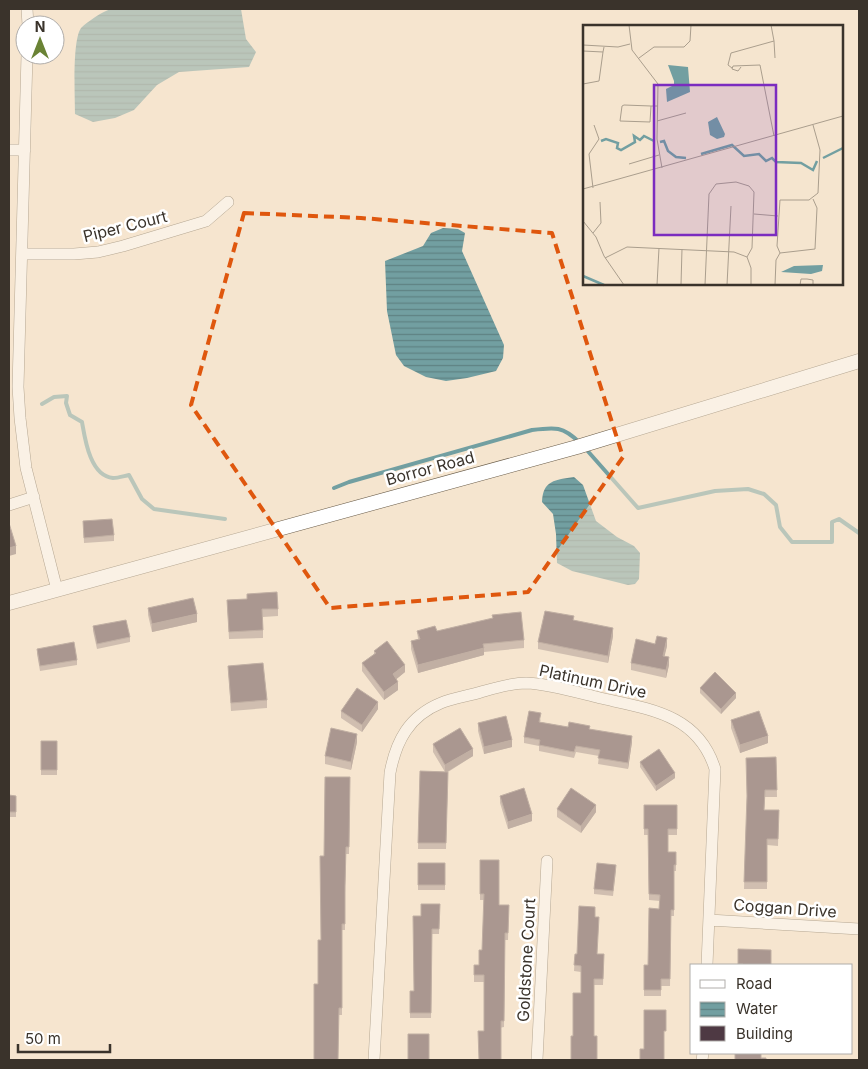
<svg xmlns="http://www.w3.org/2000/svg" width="868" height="1069" font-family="Inter,sans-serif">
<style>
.water{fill:url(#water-rules)}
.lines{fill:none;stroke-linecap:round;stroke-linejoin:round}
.stream{stroke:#729fa1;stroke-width:4}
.minor-casing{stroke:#695c49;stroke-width:12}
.tertiary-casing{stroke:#695c49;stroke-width:15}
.minor{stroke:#fff;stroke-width:11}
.tertiary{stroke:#fff;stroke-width:14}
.wall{fill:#a28f89}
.shaded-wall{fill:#806d6d}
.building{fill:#4e3943;stroke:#806d6d}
.marked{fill:none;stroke:#df570e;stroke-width:4;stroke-dasharray:10 6;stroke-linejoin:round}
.labels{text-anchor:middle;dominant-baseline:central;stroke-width:5;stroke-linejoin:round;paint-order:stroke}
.street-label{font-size:16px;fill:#3a332b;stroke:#fff}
.inset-river{fill:none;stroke:#729fa1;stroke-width:2.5}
.inset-road{fill:none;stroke:#aa9e8d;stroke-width:1}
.view{fill:#7b2cbf;fill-opacity:0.15;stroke:#7b2cbf;stroke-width:2.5}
.inset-edge{fill:none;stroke:#3a332b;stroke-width:2.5}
</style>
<defs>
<pattern id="water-rules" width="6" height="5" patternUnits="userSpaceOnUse" patternTransform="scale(1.25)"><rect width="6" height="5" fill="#729fa1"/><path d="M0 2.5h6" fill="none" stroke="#5f8283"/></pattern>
</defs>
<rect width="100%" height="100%" fill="#f5e5cf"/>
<!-- water -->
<path class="water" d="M111 9H241L246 39 256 52 249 67 179 72 157 85 134 110 115 118 93 122 75 114C75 96 72 41 81 28 87 22 103 11 111 9Z
M443 228 458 229 465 233 462 251 504 345 503 358 496 371 467 378 446 381 426 377 404 366 396 355 387 311 385 261 423 246 431 233Z
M574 477 583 485 596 521 617 537 634 546 640 553 639 579 635 584 628 585 572 571 557 563 556 534 553 514 542 502C543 480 555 480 574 477Z"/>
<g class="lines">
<!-- stream -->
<path class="stream" d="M42 404 54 397 67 396 66 403 70 415 82 422C85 439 90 476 113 478 118 478 124 476 129 475L142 499 154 509 225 519
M585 448 638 508 715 491 748 489 764 494 776 505 780 527 792 542H832V522L839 519 859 533
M334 488 349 482 532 430C555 427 563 426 580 443"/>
<!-- minor casing -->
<g class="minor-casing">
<path id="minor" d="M27 9 28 25
M27 55 18 387 20 418 26 468 57 590
M9 150H25
M22 254H74L98 252 123 246 206 221 228 202
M9 505 34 497
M709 920 859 929
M374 1060 390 773C396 741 409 716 441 703 453 698 468 696 481 692 495 688 511 683 526 683 550 684 576 692 600 698 649 709 698 714 715 769L707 965
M537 1060 547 861
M702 1060 703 1053"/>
</g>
<!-- tertiary casing -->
<g class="tertiary-casing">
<path id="tertiary" d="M9 603 577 447 859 361"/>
</g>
<!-- minor -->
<use href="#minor" class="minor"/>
<!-- tertiary -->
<use href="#tertiary" class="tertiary"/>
</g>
<!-- wall -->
<path class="wall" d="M83 521 114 535V541L84 543Z
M247 599 278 609V616L263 617V638L229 639 227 600Z
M148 608 197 622 152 632 148 615Z
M574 620 613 636 608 663 538 649V642Z
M93 626 130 637V642L97 649 93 631Z
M417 631H437L524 640V648L484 652V655L418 673 411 649V641L418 639Z
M667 646 664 656 669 665 666 678 631 670V663Z
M37 649 77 660V665L40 671 37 654Z
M374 651 405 672 396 679 398 690 384 700 362 671V663L374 654Z
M228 666 267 700V708L231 711Z
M700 688 736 698 721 714 700 693Z
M378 709 362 732 341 718V711Z
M541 719 540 722 568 727 590 729 632 742 628 769 598 764 599 756 576 752 574 758 539 751V746L524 743V737Z
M731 720 768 743 740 753 731 728Z
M478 723 512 747 484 754 478 731Z
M41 741H57V775H41Z
M357 742 351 770 325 764V756Z
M433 744 473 756 448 772 446 849H418L420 771 445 772 433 752Z
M776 757 777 797H765L764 810H779L778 846 767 845V889H744L747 799Z
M640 762 675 778 656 791 640 767Z
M350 777 349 854H346L345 893V930H342V1015H339L318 984 321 940 324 856Z
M9 795 16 796V817H9V824Z
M500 796 532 821 508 829 500 803Z
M644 805H677V835H668V852H676V871H674V916H671L670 986H661V996H644V965H648L659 909 660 901 649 900 648 835H644Z
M557 809 596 812 581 833 557 817Z
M480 860 499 905H509L508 940H505L504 1027 484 1031V982H474V965H479L482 950 484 900H480Z
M418 863H445V890H418Z
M616 870 613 896 594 894V889Z
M440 904 439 934H432L431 1018H410V991H414L421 916Z
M595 917 597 954H604L603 985H594L573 1036 581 993V972L574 971 575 954H577Z"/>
<!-- shaded-wall -->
<path class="shaded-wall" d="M16 546V554L9 556V548Z
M197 614V622L152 632V624Z
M613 628V636L608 663V656Z
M667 638V646L663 663V656Z
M484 648V655L418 673V665Z
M669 657V665L666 678V670Z
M405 665V672L393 682V674Z
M398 682V690L384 700V692Z
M736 693V698L721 714V709Z
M378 702V709L362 732V725Z
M357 734V742L351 770V762Z
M632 736V742L628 769V763Z
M768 736V743L740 753V745Z
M512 740V747L484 754V747Z
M473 749V756L445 773V765Z
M675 773V778L656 791V786Z
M596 805V812L581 833V826Z
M532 814V821L508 829V822Z"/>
<!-- building -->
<path class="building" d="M112 519 114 535 84 538 83 521Z
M9 523 16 546 9 548Z
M277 592 278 609H262L263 630 229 632 227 600 247 599V594Z
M193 598 197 614 152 624 148 608Z
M545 611 574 616 573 620 613 628 608 656 538 642Z
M521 612 524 640 483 644 484 648 418 665 411 641 420 639 417 631 435 626 437 631 493 618 492 615Z
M126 620 130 637 97 644 93 626Z
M657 636 667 638 663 656 669 657 666 670 631 663 636 639 655 644Z
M387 641 405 665 393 674 398 682 384 692 362 663 376 653 374 651Z
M74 642 77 660 40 666 37 649Z
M263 663 267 700 231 703 228 666Z
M715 672 736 693 721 709 700 688Z
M357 688 378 702 362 725 341 711Z
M529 711 541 713 539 722 568 727 569 722 590 726 589 729 632 736 628 763 598 758 600 750 576 746 574 752 539 745 540 740 524 737Z
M759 711 768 736 740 745 731 720Z
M506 716 512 740 484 747 478 723Z
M331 728 357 734 351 762 325 756Z
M460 728 473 749 445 765 433 744Z
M41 741H57V770H41Z
M659 749 675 773 656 786 640 762Z
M776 757 777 790H765L764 810H779L778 839H767V882H744L747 796 746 758Z
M420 771 448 772 446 843H418Z
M325 777H350L349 847H346L345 886V924H342V1008H339L338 1060H314V984H318V940H321L320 856H324Z
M524 788 532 814 508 822 500 796Z
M571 788 596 805 581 826 557 809Z
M9 795 16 796V812H9V818Z
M644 805H677V829H668V852H676V865H674V910H671L670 979H661V990H644V965H648L649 908 659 909 660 895 649 894 648 829H644Z
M480 860H499V905H509L508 933H505L504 1021H501V1060H479L478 1031H484V975H474V965H479V950H482L484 894H480Z
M418 863H445V885H418Z
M597 863 616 865 613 891 594 889Z
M421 904H440L439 929H432L431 1013H410V991H414L413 916H421Z
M579 906 595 907V917H599L597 954H604L603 979H594V1036H597V1060H571V1036H573V993H581V966L574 965 575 954H577Z
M738 949 771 950V965H743V964H738Z
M644 1010H666V1031H664V1060H640V1049H644Z
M408 1034H429V1060H408Z
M735 1053H761V1058H766V1060H735Z"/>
<!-- marked area -->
<path d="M0 0H868V1069H0ZM244 213 361 218 552 233 623 457 528 592 330 608 191 405Z" fill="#f5e5cf" fill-opacity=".55" fill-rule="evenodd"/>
<path class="marked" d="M244 213 361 218 552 233 623 457 528 592 330 608 191 405Z"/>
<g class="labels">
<!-- street labels -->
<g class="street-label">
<text transform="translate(125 226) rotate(-14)">Piper Court</text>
<text transform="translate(430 468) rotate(-15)">Borror Road</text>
<text transform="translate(593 681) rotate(12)">Platinum Drive</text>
<text transform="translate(785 908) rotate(4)">Coggan Drive</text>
<text transform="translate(526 960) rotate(-87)">Goldstone Court</text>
</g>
</g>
<!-- overview -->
<g transform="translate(583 25)">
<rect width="260" height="260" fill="#f5e5cf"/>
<path d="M85 40 105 42 107 67 84 77 83 64 91 60V56ZM134 92 142 109 141 112 134 114 127 110 125 97ZM240 240 239 246 228 249 198 247 211 241Z" fill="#729fa1"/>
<path class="inset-river" d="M18 116 23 114 35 118 34 123 38 125 52 117 51 111 57 115 61 111 71 116M77 117 81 116 85 126 93 132 103 133M118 129 149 120 161 131 176 129 183 136 189 133 193 137 218 138 230 145 234 136M240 133 260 123M0 251 21 260"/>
<path class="inset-road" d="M46 0 49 25 75 59 74 114 79 143M188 0 191 16M0 20 35 22 47 19M0 26 20 27 21 22M56 33 71 22H101L107 16 108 0M158 42 155 46 149 44 150 41 177 40 191 111M149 43 145 40 148 28 191 16 192 33M0 59 16 56 20 27M68 81 67 97 37 96 39 81 41 80 68 81H75M74 96 103 88M46 139 76 130M10 163 6 129 16 114 11 100M0 164 260 91M171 189 195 191M0 196 13 212 21 231 41 260M10 208 18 198 17 177M197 228 194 221 197 175H226L235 168 237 125 230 100M164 232 168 243V260M22 233 44 222 151 227 164 232M74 260 76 223M98 260 99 224M122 260 126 169 133 159 153 157 166 161 171 167 169 223 164 232M144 260 148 181M192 260 193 235 197 228 232 224 234 183 230 174M217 260 218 254H224L230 255V260"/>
<path class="view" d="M71 60H193V210H71Z"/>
<rect width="260" height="260" class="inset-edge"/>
</g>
<!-- border -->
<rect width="868" height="1069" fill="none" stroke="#3a332b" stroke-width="20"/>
<!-- legend -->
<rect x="690" y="964" width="162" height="90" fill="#ffffff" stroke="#b0adaa"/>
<rect x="700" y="980" width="25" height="8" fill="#ffffff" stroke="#b0adaa"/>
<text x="736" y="989" font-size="15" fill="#3a332b">Road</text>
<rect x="700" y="1002" width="25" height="15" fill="url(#water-rules)" stroke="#b0adaa"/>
<text x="736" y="1014" font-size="15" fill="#3a332b">Water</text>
<rect x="700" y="1026" width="25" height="15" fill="#4e3943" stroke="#b0adaa"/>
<text x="736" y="1039" font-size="15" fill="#3a332b">Building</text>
<!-- north arrow -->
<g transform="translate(40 40)"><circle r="24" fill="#ffffff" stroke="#b0adaa"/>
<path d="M0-4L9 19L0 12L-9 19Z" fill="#6a8335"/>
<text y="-8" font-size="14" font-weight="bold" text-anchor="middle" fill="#3a332b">N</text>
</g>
<!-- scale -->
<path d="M18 1044v8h92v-8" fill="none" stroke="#3a332b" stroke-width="2.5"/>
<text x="25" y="1044" font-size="15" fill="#3a332b" stroke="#ffffff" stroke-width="4" paint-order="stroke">50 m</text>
</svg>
